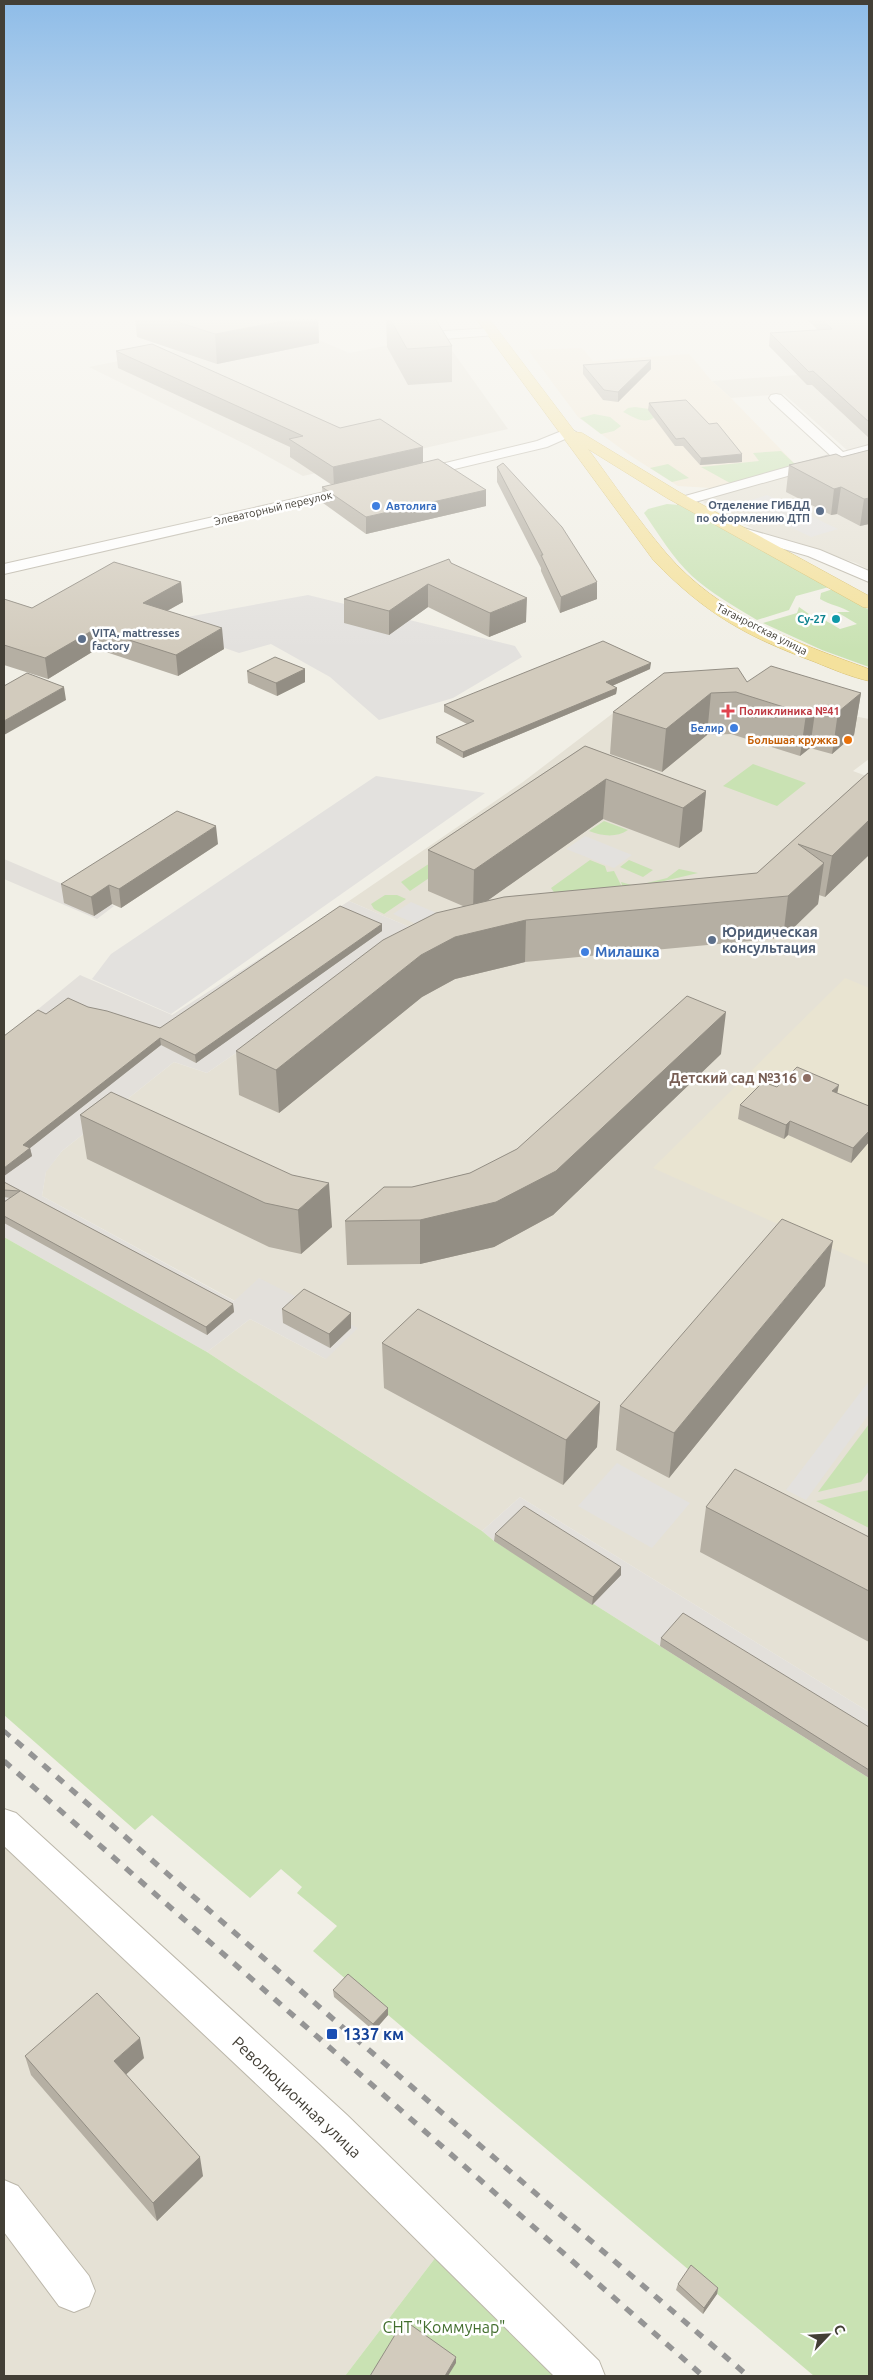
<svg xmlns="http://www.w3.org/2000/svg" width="873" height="2380" font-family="Ubuntu,sans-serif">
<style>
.residential{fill:#e5e1d5}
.commercial{fill:#f1e7d3}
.industrial{fill:#e3e0db}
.education{fill:#e9e4d1}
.green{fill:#c9e2b3}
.parking{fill:#e3e1de}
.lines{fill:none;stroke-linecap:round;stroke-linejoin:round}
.street-casing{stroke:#bcb7aa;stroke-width:2}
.primary-casing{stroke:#d7bf6e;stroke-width:1}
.street{fill:#fff;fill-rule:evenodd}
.primary{fill:#f4e19c;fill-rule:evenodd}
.rail-far1{stroke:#959595;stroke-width:4.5;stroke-dasharray:8 8;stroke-linecap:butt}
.rail{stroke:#959595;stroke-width:5.5;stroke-dasharray:9 9;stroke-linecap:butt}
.wall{fill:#b5afa3}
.shaded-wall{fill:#938e84}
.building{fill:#d2cbbd;stroke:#938e84}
.shop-dot{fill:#3f7fe0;stroke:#fff;stroke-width:2}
.service-dot{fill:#5c6f8a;stroke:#fff;stroke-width:2}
.culture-dot{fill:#0f9aa8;stroke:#fff;stroke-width:2}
.health-dot{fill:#e0444e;stroke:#fff;stroke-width:2}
.food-dot{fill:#e8710a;stroke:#fff;stroke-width:2}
.education-dot{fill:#8d6e63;stroke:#fff;stroke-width:2}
.transit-dot{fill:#1a4fb4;stroke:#fff;stroke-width:2}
.labels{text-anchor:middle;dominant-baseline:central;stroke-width:5;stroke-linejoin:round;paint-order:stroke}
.far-service-label{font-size:11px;font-weight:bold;fill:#4e5e75;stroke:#fff;text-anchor:end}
.far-shop-label{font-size:11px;font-weight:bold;fill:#366cbe;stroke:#fff;text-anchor:start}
.far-street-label{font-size:11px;fill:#433f36;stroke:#fff}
.far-culture-label{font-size:11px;font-weight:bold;fill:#0d838f;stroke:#fff;text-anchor:end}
.far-health-label{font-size:11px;font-weight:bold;fill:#be3a42;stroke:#fff;text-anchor:start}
.far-food-label{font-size:11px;font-weight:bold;fill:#c56008;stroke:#fff;text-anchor:end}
.service-label{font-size:14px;font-weight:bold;fill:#4e5e75;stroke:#fff;text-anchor:start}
.shop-label{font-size:14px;font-weight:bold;fill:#366cbe;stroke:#fff;text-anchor:start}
.education-label{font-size:14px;font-weight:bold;fill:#785e54;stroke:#fff;text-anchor:end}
.near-transit-label{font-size:16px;font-weight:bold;fill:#164399;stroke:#fff;text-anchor:start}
.near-street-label{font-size:16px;fill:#433f36;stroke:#fff}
.near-park-label{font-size:16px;fill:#436f2f;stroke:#fff}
</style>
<rect width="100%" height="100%" fill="#f1efe6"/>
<!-- residential -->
<path class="residential" d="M289 327 349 353 441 335 508 429 303 476 249 446 89 367Z
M869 370V445L848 451 784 394 731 398 712 381Z
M869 456V570L856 563 761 533 703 502 713 495Z
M659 678 869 719V759L853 771 869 777V1712L520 1497 482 1531 207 1352 250 1319 326 1359 235 1301 42 1196 46 1171 62 1151 174 1062 207 1073 414 929 349 901 523 782Z
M4 1839 439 2253 345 2376H4Z"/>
<!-- commercial -->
<path class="commercial" d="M582 348 593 361 689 354 712 381 731 398 797 466 711 488 678 486 631 456 578 417 528 350Z"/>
<!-- industrial -->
<path class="industrial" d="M4 859 114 906 97 919 4 879Z
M349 901 414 929 207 1073 174 1062 62 1151 46 1172 42 1196 234 1301 259 1278 358 1328 326 1359 250 1319 207 1352 4 1237V1037L80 975 172 1015Z
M520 1497 869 1712V1778L494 1541 482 1531Z"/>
<!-- education -->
<path class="education" d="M845 978 869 988V1265L653 1168Z"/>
<!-- green -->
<path class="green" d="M635 407 649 409 656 416C645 426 634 417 623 412L628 408Z
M594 414 610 417 621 426 614 431 601 434 580 418Z
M781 451 797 466 730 483 701 467 759 461 753 453Z
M668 464 689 478 672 482 650 468Z
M667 504 679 505 690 510 829 587 796 596 789 610 757 620C735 607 711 593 692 576 673 558 659 535 644 513L648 509Z
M833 589 869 610V667L822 650 763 623 797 613 799 607 809 614 808 617 817 623 821 618 840 629 857 624 837 612H850C840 606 830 605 820 599L821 593Z
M753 764 806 783 777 806 723 786Z
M604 821 628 830C616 838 602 836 589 831Z
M444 854 457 859 410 891 401 882Z
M590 860 605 866 607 872 614 871 624 891 621 882 635 886 667 878 679 869 698 873 639 887 643 897 563 905 551 888Z
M629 860 653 870 643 877 620 867Z
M385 895H397L406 899 384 914 374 909 371 904Z
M4 1237 207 1352 482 1531 494 1541 869 1778V2376H814L348 1981 313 1951 337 1926 297 1893 302 1887 281 1869 250 1898 152 1815 135 1830 4 1715Z
M869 1424V1471L861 1482 818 1492Z
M869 1490V1528L816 1501Z
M439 2253 557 2376H345Z"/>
<!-- parking -->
<path class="parking" d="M767 495 838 529 811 537 741 503Z
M308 595 515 646 522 657 453 698 379 720 330 677 271 644 239 653 154 623Z
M376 776 485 793 171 1014 92 979 111 954Z
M585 836 632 855 614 868 566 849Z
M411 902 455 921 437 933 393 914Z
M869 1381V1414L806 1500 786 1490Z
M617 1463 690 1503 652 1548 578 1506Z"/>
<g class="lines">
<!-- street casing -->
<g class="street-casing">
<path id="street" d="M492 328 498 332 496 335 444 339 438 335 444 331Z
M776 394 781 395 843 452 869 445V453L688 504H678L676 501 678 498 830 455 771 401 769 398 771 395Z
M569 428 576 432 574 435 547 447 417 478 410 474 412 471 537 441Z
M356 485 363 489 361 492 4 574V564Z
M740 527 820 550 869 571V582L808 556 735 535 732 532Z
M4 1809 16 1813 347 2115 599 2361 605 2376H554L319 2143 4 1846Z
M4 2180 18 2186 89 2276 95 2291 89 2306 74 2312 59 2306 4 2232Z"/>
</g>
<!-- primary casing -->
<g class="primary-casing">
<path id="primary" d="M475 317H488L575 432 582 433 679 492 869 596V608L863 607 667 498 588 449C614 484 638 520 666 553 719 615 794 642 869 669V681C851 677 832 669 815 662 745 636 706 614 654 561Z"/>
</g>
<!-- street -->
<use href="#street" class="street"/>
<!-- primary -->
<use href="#primary" class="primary"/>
<!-- rail-far1 -->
<path class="rail-far1" d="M4 1731 17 1742"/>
<!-- rail -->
<path class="rail" d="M16 1741 340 2025 748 2376
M4 1761 703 2376"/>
</g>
<!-- wall -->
<path class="wall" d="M135 317H318L319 343 217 364 137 337Z
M386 317H434L452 346V382L408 385 387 347Z
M805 317H869V438L812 385H807L769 346 770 333 818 330Z
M116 351 340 428 423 463 486 490V506L366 534 323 503 322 487 332 485 290 457V447L118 368Z
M583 365 651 369 618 402 603 400 583 374Z
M649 403 742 462 700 465 683 446H675L648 410Z
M869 450V524L860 526 837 514 831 515 786 492 789 465 842 457Z
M497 467 597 599 560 613 541 571V568L497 482Z
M451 563 526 622 489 637 428 607 389 635 344 623V599Z
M181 582 183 602 167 611 224 649 178 676 97 649 48 679 4 665V599L32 608Z
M305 669V682L277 696 248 683 247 671Z
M650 669 612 686 617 688 616 694 463 758 436 743V737L467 724 444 712V705Z
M747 682 861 693 854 735 832 754 810 748 800 756 731 734 707 735 662 772 610 754 613 712Z
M585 746 706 791 702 831 679 848 603 819 488 900 757 873 869 772V855L825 897 819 895 818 904 783 938 525 962 455 979 422 997 279 1113 239 1095 236 1051 463 906 428 891V850Z
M218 844 121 908 112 904 94 916 64 903 61 884Z
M382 924V931L196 1063 161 1045 30 1148 32 1156 4 1176 46 1014 88 1007 160 1028Z
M721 1054 553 1215 494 1247 420 1264 347 1265 345 1221 412 1187 470 1173Z
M777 1087 837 1093 869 1106V1142L851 1163 788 1135 784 1139 738 1119 740 1105Z
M111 1092 332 1227 301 1254 269 1247 87 1159 80 1115Z
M4 1182 233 1304 234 1312 207 1335 4 1223V1202L10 1198 4 1197Z
M825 1286 669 1478 616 1450 620 1406Z
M282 1309 351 1313V1328L330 1348 283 1323Z
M382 1343 600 1402 597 1447 563 1485 384 1388Z
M706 1507 869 1537V1642L700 1552Z
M495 1534 621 1575 592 1605 494 1541Z
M661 1638 869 1727V1778L660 1646Z
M333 1990 388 2015 374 2031 334 1997Z
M25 2056 144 2058 126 2074 203 2176 157 2221 31 2075Z
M678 2284 718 2288 717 2294 703 2314 676 2290Z"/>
<!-- shaded-wall -->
<path class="shaded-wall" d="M305 317H318L319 343 217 364 215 334Z
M651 360V369L618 402V392Z
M423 447V465L334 486 333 467Z
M742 454V462L700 465 701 458Z
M841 487 837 514 831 515 834 489Z
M486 490V506L366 534V517Z
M869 498V524L860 526 864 499Z
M181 582 183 602 145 623 143 603Z
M597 582V599L560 613 561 597Z
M428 584V607L389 635V611Z
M527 598 526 622 489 637 490 613Z
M222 628 224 649 178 676 176 655Z
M95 629 97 649 48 679 45 658Z
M651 663 650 669 605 689 606 682Z
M305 669V682L277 696 276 683Z
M64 687 66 700 4 735V721Z
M617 688 616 694 463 758V752Z
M711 693 707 735 662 772 666 729Z
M861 693 854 735 832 754 838 712Z
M816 705 810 748 800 756 806 714Z
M606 779 603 819 473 911 474 870Z
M706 791 702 831 679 848 683 808Z
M869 820V855L825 897 832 856Z
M216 826 218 844 121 908 119 889Z
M824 863 818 904 783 938 788 896Z
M109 885 112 904 94 916 91 897Z
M526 920 525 962 455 979 422 997 279 1113 276 1070 421 955 455 937Z
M382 924V931L196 1063 195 1055Z
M726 1012 721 1054 553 1215 494 1247 420 1264V1220Z
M160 1038 161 1045 25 1152 23 1145Z
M839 1085 836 1099 832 1091Z
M790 1121 788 1135 784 1139 786 1125Z
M869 1131V1142L851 1163 853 1148Z
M30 1148 32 1156 4 1176V1168Z
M329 1183 332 1227 301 1254 298 1210Z
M833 1241 825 1286 669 1478 674 1433Z
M233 1304 234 1312 207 1335 206 1327Z
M351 1313V1328L330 1348 329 1334Z
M600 1402 597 1447 563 1485 566 1440Z
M621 1567V1575L592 1605 593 1597Z
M388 2008V2015L374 2031 373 2024Z
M140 2038 144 2058 119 2081 114 2061Z
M200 2157 203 2176 157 2221 153 2203Z
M718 2288 717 2294 703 2314 704 2308Z
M456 2357V2363L448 2376H445Z"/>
<!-- building -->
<path class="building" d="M162 317H305L215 334Z
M389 317H434L452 346 407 349Z
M819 317H869V422L813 371 809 372 770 333 832 329Z
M152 344 340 428 380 419 423 447 333 467 289 439 303 436 116 351Z
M651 360 618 392 604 390 583 365Z
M686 400 709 424 717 423 742 454 701 458 684 438 676 439 649 403Z
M869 450V498L864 499 841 487 834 489 789 465 836 454 842 457Z
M438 459 486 490 366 517 322 487Z
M503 463 562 527 597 582 561 597 541 555H543L497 467Z
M449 559 451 563 527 598 490 613 428 584 389 611 344 599Z
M114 562 181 582 143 603 222 628 176 655 95 629 45 658 4 645V599L32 608Z
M603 641 651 663 606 682 617 688 463 752 436 737 474 721 444 705Z
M275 657 305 669 276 683 247 671Z
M771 666 861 693 838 712 816 705 806 714 736 692 711 693 666 729 613 712 664 673 738 668 747 682Z
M27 673 64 687 4 721V686Z
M585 746 706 791 683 808 606 779 474 870 428 850Z
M869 772V820L832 856 798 844 824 863 788 896 526 920 455 937 421 955 276 1070 236 1051 383 940 436 913 504 897 757 873Z
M177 811 216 826 119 889 109 885 91 897 61 884Z
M340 906 382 924 195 1055 160 1038 23 1145 30 1148 4 1168V1036L38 1010 46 1014 68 998 88 1007 107 1011 160 1028Z
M687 996 726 1012 556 1171 496 1202 420 1220 345 1221 384 1187H412L470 1173 517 1149Z
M797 1067 839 1085 832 1091 869 1106V1131L853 1148 790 1121 786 1125 740 1105 763 1082 777 1087Z
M111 1092 292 1175 329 1183 298 1210 265 1203 80 1115Z
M4 1182 233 1304 206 1327 4 1216V1202L20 1191 4 1190Z
M782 1219 833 1241 674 1433 620 1406Z
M304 1289 351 1313 329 1334 282 1309Z
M418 1309 600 1402 566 1440 382 1343Z
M735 1469 869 1537V1591L706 1507Z
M524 1506 621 1567 593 1597 495 1534Z
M683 1613 869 1727V1770L661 1638Z
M348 1974 388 2008 373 2024 333 1990Z
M97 1993 140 2038 114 2061 200 2157 153 2203 25 2056Z
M691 2265 718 2288 704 2308 678 2284Z
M404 2320 456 2357 445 2376H370Z"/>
<!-- sky -->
<linearGradient id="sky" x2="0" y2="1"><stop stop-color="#8ebce8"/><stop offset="0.49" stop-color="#f9f8f4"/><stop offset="1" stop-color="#f9f8f4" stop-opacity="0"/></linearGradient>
<rect width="873" height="650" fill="url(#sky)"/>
<!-- markers -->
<g class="shop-dot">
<circle cx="376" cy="506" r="5"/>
<circle cx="734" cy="728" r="5"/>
<circle cx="585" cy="952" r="5"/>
</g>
<g class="service-dot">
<circle cx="820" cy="511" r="5"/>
<circle cx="82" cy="639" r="5"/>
<circle cx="712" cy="940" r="5"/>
</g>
<circle class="culture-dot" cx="836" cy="619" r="5"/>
<path class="health-dot" d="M725.5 703.5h5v5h5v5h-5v5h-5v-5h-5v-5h5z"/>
<circle class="food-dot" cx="848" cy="740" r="5"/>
<circle class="education-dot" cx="807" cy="1078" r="5"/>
<rect class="transit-dot" x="326" y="2028" width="12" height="12" rx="2.5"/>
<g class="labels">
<!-- far-service labels -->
<g class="far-service-label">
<text x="810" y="505">Отделение ГИБДД<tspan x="810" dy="13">по оформлению ДТП</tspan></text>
<text x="92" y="633" text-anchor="start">VITA, mattresses<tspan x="92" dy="13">factory</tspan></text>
</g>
<!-- far-shop labels -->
<g class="far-shop-label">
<text x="386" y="506">Автолига</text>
<text x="724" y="728" text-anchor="end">Белир</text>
</g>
<!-- far-street labels -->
<g class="far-street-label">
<text transform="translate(273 508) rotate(-13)">Элеваторный переулок</text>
<text transform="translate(762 629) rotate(27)">Таганрогская улица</text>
</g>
<!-- far-culture labels -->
<g class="far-culture-label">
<text x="826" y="619">Су-27</text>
</g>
<!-- far-health labels -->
<g class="far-health-label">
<text x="739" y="711">Поликлиника №41</text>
</g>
<!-- far-food labels -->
<g class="far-food-label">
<text x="838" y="740">Большая кружка</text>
</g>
<!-- service labels -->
<g class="service-label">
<text x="722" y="932">Юридическая<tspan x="722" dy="16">консультация</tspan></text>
</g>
<!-- shop labels -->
<g class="shop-label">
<text x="595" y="952">Милашка</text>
</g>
<!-- education labels -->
<g class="education-label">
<text x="797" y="1078">Детский сад №316</text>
</g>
<!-- near-transit labels -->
<g class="near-transit-label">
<text x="343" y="2034">1337 км</text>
</g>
<!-- near-street labels -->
<g class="near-street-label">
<text transform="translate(297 2097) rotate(43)">Революционная улица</text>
</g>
<!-- near-park labels -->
<g class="near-park-label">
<text x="444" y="2327">СНТ "Коммунар"</text>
</g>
</g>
<!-- border -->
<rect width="873" height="2380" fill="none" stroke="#433f36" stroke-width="10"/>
<!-- north arrow -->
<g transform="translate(828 2335) rotate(65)" stroke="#ffffff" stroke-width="4" paint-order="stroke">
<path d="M0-4L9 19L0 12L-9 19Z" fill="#433f36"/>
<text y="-8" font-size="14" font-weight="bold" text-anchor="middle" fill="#433f36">С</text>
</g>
</svg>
